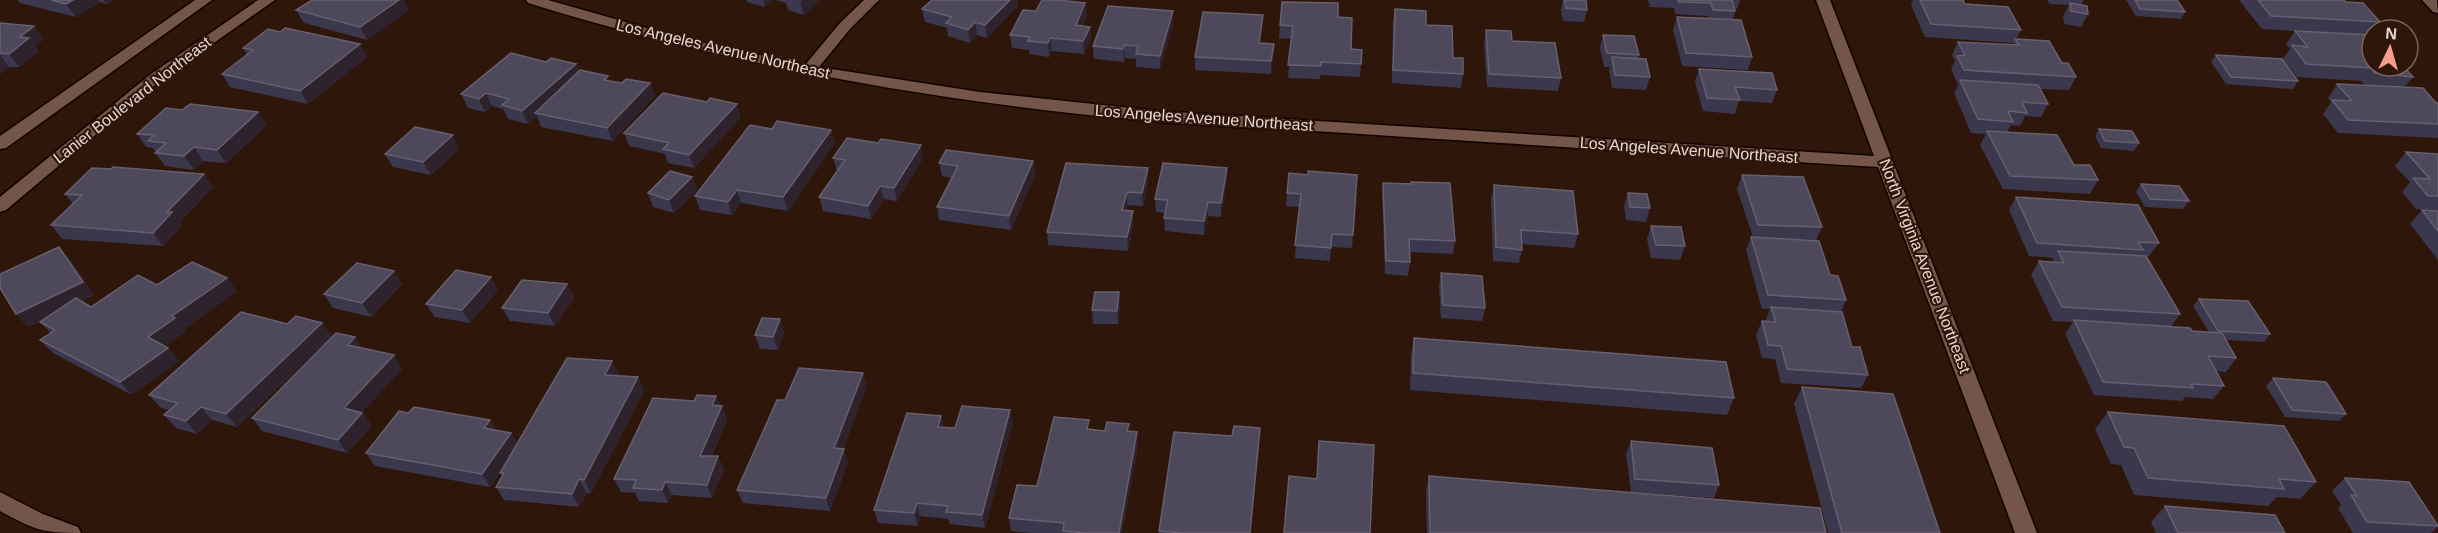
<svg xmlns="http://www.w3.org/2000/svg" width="2438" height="533" font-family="Helvetica,sans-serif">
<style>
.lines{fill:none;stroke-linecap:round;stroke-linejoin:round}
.minor-casing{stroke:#140200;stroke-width:3}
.minor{fill:#735649;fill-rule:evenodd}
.wall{fill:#3b374d}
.shaded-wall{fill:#2e232c}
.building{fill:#4e485b;stroke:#665f6d;stroke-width:1.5}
.labels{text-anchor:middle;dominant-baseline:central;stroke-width:4.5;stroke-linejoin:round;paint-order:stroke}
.street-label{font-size:16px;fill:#e9d8d0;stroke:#2e160a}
</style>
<rect width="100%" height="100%" fill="#2e160a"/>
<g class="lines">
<!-- minor casing -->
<g class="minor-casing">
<path id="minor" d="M195 0H212L6 148 0 149V136Z
M258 0H275L161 80 6 210 0 212V197L151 74Z
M526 0H548L682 38 805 65 840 23 864 0H879L850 29 819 67 980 92 1159 111 1874 156 1816 0H1830L2037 533H2015L1878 167C1721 157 1564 147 1406 137 1324 131 1242 128 1160 122 945 103 734 67 528 3Z
M2422 0H2437L2438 13 2433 12Z
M0 492 43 514 78 527 81 533C41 533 35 530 0 511Z"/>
</g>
<!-- minor -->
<use href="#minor" class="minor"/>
</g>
<!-- wall -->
<path class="wall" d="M18 0H114L107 4 100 2 76 17 20 3Z
M312 0H404L409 10 367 40 304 23 296 10Z
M747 0H773L765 7 747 2Z
M775 0H820L804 15 788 10 786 3Z
M1563 0H1586L1587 10 1584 22 1563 21 1561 10Z
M1648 0H1740L1737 9H1735V11L1733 20 1752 57 1748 70 1682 66 1673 30 1677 17 1708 18 1707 16 1675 14 1674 8 1650 7Z
M1913 0H1963L1965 4 2021 30 2016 39 2062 63 2076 77 2069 90 2040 89 2048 104 2041 117 2025 116 2020 126 2011 125 2007 132 2074 165 2098 180 2090 194 2003 189 1980 145 1986 134 1971 133 1954 93 1959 84 1957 83 1951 69 1955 61 1952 55 1958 42 2012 45 2013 43 1925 37 1911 5Z
M2047 0H2084L2081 5 2088 14 2081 27 2064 24 2063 16 2069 5 2050 4Z
M2126 0H2177L2185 12 2181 19 2136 16Z
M2239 0H2344L2346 2 2380 22 2374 30H2372V33L2371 35 2323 32 2413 77 2404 88 2438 103V138L2338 133 2323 114 2331 102 2328 98 2337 84 2365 86 2361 81 2297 77 2283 59 2290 49 2286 44 2295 31 2262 29Z
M1085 3 1087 16 1082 26 1090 27 1091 40 1084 54 1052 51 1049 57 1029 54V50L1012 48 1010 35Z
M1018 6 987 38 977 35 970 43 948 36 947 28 925 22 922 9Z
M1395 9 1426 25 1453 58 1463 74 1461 88 1392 83 1393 22Z
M1263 15 1260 43 1273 57 1271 74 1195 70V57Z
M1338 17 1351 49 1362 50 1360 77 1320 75V79L1288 78 1291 39 1279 38 1280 25Z
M0 23 44 39 35 46 39 51 19 67H9L0 74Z
M1173 24 1160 69 1136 67V59L1125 58 1124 62 1094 59 1093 46Z
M1486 30 1512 41 1561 78 1558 91 1487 87 1484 43Z
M280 32 360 44 367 57 308 104 230 87 222 74 247 55 243 48Z
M1603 35 1639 55 1638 59 1650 77 1646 90 1612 88 1609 70 1610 67H1604L1600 48Z
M2216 55 2298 81 2293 89 2226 84 2211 62Z
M546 62 576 64 579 71 610 81 622 83H650L655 96 613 141 541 127 537 116 528 124 508 119 503 109 492 106 485 112 468 108 461 94Z
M1699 69 1777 90 1772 103 1739 101 1735 114 1703 111 1695 82Z
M741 117 694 168 668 163 665 154 629 146 624 133Z
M267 125 226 163 203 161 194 170 165 166 155 153 156 152 153 148 146 147 137 134Z
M772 129 831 130 835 143 788 211 741 203 732 215 700 210 695 196Z
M2099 129 2139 143 2134 151 2101 148 2095 136Z
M459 149 431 175 393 167 385 154Z
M2406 152 2438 154V210L2416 209 2402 192 2410 182 2395 166Z
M833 158H923L897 201 884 199 871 219 823 211 819 197 837 171Z
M1033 161 1035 175 1011 230 939 220 937 207 951 178 942 176 939 163Z
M1148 168V182L1143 206 1127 205 1126 211H1133V225L1128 251 1048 245 1047 232Z
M1227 168V181L1221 217 1208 216 1204 235 1165 231 1164 218 1165 213 1156 212 1155 199Z
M1289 173 1353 235 1352 248 1331 247 1330 261 1295 258 1299 207 1286 206Z
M1742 175 1822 227 1816 240 1790 239 1830 275 1846 300 1841 312 1852 347 1868 375 1861 388 1781 383 1775 359 1762 358 1756 335 1762 321 1766 322V320L1770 309H1762L1746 250 1751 237H1753L1737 189Z
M692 177 697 190 674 213 653 207 648 193Z
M1411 182 1455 241 1453 254 1410 252V262L1408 276 1385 274 1382 196 1383 183 1411 184Z
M2141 184 2189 201 2183 209 2145 207 2136 192Z
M1494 185 1578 234 1574 248 1522 244V250L1519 263 1493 261 1491 199Z
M213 187 180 222 182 226 163 246 62 239 51 225 73 204 65 194Z
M1628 193 1650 208 1646 222 1626 220 1624 206Z
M2016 197 2159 243 2149 256H2139L2180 314 2171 327 2192 331 2209 332 2193 306 2199 299 2270 334 2264 342 2225 340 2236 358 2226 372 2216 371 2224 386 2213 399 2185 397 2182 401 2094 395 2065 334 2073 322 2053 321 2031 275 2039 261 2052 262 2054 258 2029 256 2009 210Z
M2422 210 2438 211V260L2410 224Z
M1651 226 1685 246 1680 260 1651 258 1647 239Z
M71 261 94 295 82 301 91 307 157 285 237 291 184 329 186 331 165 346 168 348 179 361 132 395 53 353 40 340 51 333 40 322 43 320 28 327 16 314Z
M394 271 402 284 371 317 333 308 324 294Z
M1441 273 1485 308 1482 321 1441 318 1439 287Z
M567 284 574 298 555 326 510 321 502 308Z
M498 290 470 323 435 317 426 304Z
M1120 306 1118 324H1093L1092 310Z
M780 319 784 333 778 350 760 349 755 335Z
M332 336 237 427 212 420 197 434 176 428 164 415 169 410 161 408 149 395Z
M355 337 362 348 394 355 402 369 362 412 372 426 347 453 262 431 252 418Z
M1414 338 1734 398 1727 415 1410 390 1411 355Z
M619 374 618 376 638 377 644 391 591 493H587L579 507 504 500 496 487 502 476 500 473 490 487 375 466 366 453 408 413 490 420 496 430 517 443Z
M2273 378 2346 414 2339 421 2285 417 2266 386Z
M867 386 843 449 848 462 830 511 743 503 737 490 785 400Z
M1802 387 1940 533H1828L1794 404Z
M716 396 727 419 712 456H718L724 470 712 498 672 495 668 503 639 501 635 493 621 492 614 479 694 401Z
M2108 412 2316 482 2300 499 2277 497 2268 506 2134 495 2121 465 2111 464 2095 429Z
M941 416 944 427 955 428 1013 423 985 528 950 524 948 519 920 516 918 526 878 523 874 510Z
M1090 429 1105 431H1129L1138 445 1122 533H1032L1011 531 1009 518Z
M1259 441 1250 533H1159V531Z
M1631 441 1719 485 1714 498 1631 492 1626 454Z
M1429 476 1826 533H1427L1426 492Z
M2345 478 2438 527 2431 533H2353L2338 508 2341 505 2332 491Z
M2165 506 2285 533H2156L2151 522Z"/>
<!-- shaded-wall -->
<path class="shaded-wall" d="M73 0H98L100 2 76 17 66 4Z
M104 0H114L107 4Z
M399 0H404L409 10 367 40 360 27Z
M763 0H773L765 7Z
M802 0H820L804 15 800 2Z
M1010 0H1018V6L987 38 985 25Z
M1085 3 1087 16 1077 38 1076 25Z
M1173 11V24L1160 69V56Z
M1263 15 1262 28 1259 56V43Z
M975 22 977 35 970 43 968 30Z
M34 26 44 39 35 46 39 51 19 67 9 54 20 37Z
M1090 27 1091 40 1084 54 1083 41Z
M1050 38 1052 51 1049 57 1048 43Z
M360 44 367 57 308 104 300 91Z
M1274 44 1273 57 1271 74V61Z
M1124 45 1125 58 1124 62 1123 49Z
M0 55 9 67 0 74Z
M576 64 581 77 535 113 537 116 528 124 522 111Z
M608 76 613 89 604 80Z
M650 83 655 96 613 141 607 128Z
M486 93 492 106 485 112 479 99Z
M737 104 741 117 694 168 689 155Z
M258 112 267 125 226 163 217 150Z
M831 130 835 143 788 211 783 197Z
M453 135 459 149 431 175 423 162Z
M921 145 923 158 897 201 894 188Z
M194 147 203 161 194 170 184 156Z
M1033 161 1035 175 1011 230 1009 216Z
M1148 168V182L1143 206 1142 193Z
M1227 168V181L1221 217V203Z
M204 174 213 187 180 222 182 226 163 246 153 233 167 212Z
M692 177 697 190 674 213 669 200Z
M880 186 884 199 871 219 868 206Z
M737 190 741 203 732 215 728 202Z
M1127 192V205L1123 224 1122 210Z
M1208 202V216L1204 235V221Z
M1133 211V225L1128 251 1127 237Z
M59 247 71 261 94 295 28 327 16 314Z
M394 271 402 284 371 317 362 303Z
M491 277 498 290 470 323 462 310Z
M227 278 237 291 184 329 186 331 159 351 148 337 172 316Z
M567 284 574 298 555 326 548 313Z
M1119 292 1120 306 1118 324 1117 311Z
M780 319 784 333 778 350 773 337Z
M322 323 332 336 237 427 226 414Z
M355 337 364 351 348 345Z
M168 348 179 361 132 395 120 382Z
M394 355 402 369 354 421 344 408Z
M612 361 619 374 611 388 605 375Z
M863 373 867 386 838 461 834 448Z
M638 377 644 391 591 493 584 480Z
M716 396 721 408 722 406 727 419 706 469 700 456 712 405Z
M201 407 212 420 197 434 186 421Z
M1010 410 1013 423 985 528 982 515Z
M362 413 372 426 347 453 338 440Z
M941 416 945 429 938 427Z
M490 420 498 434 484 428Z
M1137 432 1138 445 1122 533H1119Z
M511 433 519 446 490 487 482 474Z
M844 449 848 462 830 511 826 498Z
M718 456 724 470 712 498 707 485Z
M579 479 587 493 579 507 572 494Z
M665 482 672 495 668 503 662 490Z
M917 503 920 516 918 526 914 513Z"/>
<!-- building -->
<path class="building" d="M51 0H73L66 4Z
M312 0H399L360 27 296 10Z
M932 0H1010L985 25 975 22 968 30 946 23 952 17 922 9Z
M1042 0H1058L1085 3 1076 25 1090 27 1083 41 1050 38 1048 43 1028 41 1030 37 1010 35 1023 10 1036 11Z
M1564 0H1586L1587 10 1566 8Z
M1678 0H1732L1735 11 1713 10 1711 3 1679 2Z
M1920 0H1963L1965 4 2008 7 2021 30 1931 24Z
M2135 0H2177L2185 12 2140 9Z
M2258 0H2344L2346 2 2363 3 2380 22 2271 16Z
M1282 2 1338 3V17L1352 18 1351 49 1362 50 1361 64 1321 62V66L1288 65 1293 26 1280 25Z
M2070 3 2087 6 2088 14 2071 11Z
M1108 6 1173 11 1160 56 1136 54 1138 46 1124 45 1123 49 1093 46Z
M1395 9 1426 11V25L1452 26 1453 58H1463V74L1393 70Z
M1203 12 1263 15 1259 43 1274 44 1271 61 1195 57Z
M1677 17 1741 20 1752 57 1686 53Z
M0 23 34 26 20 37 29 38 9 54 0 53Z
M285 28 360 44 300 91 222 74 253 50 243 48 268 29 280 32Z
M1486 30 1511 31 1512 41 1555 43 1561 78 1489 74Z
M2295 31 2372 35V66H2403L2413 77 2375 73 2371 68 2306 64 2292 45 2308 47Z
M1603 35 1634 36 1639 55 1607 53Z
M2015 39 2049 41 2062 63H2068L2076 77 1964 70 1957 56 1965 55 1958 42 2019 45Z
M511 53 546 62 551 58 576 64 522 111 502 105 509 99 486 93 479 99 461 94Z
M2216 55 2282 59 2298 81 2231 77Z
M1612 57 1646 59 1650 77 1615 75Z
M1699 69 1772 73 1777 90 1735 87 1740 100 1707 98Z
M580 70 608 76 604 80 622 83 626 79 650 83 607 128 535 113Z
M1960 80 2038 85 2048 104 2022 102 2027 113 2008 111 2013 122 1978 119Z
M2337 84 2423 88 2436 103H2438V124L2348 120 2332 100 2352 101Z
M663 93 707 102 710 98 737 104 689 155 663 149 669 143 624 133Z
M190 104 258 112 217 150 194 147 184 156 155 153 166 143 148 141 154 135 137 134 166 108 182 110Z
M777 121 831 130 783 197 737 190 728 202 695 196 750 125 772 129Z
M415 127 453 135 423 162 385 154Z
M2099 129 2132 131 2139 143 2105 141Z
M1987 131 2057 135 2074 165H2090L2098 180 2010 176Z
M847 138 878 143 881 139 921 145 894 188 880 186 868 206 819 197 845 160 833 158Z
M946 150 1033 161 1009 216 937 207 958 166 939 163Z
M2406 152 2438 154V196H2428L2413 178 2430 179Z
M1066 163 1148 168 1142 193 1127 192 1122 210 1133 211 1127 237 1047 232Z
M1163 163 1227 168 1221 203 1208 202 1204 221 1164 218 1168 200 1155 199Z
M113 167 204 174 167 212H172L153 233 51 225 82 195 65 194 92 168 111 169Z
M670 171 692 177 669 200 648 193Z
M1308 171 1357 175 1353 235 1332 234 1331 248 1295 245 1301 194 1287 193 1289 173 1308 175Z
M1742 175 1803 177 1822 227 1758 225Z
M1411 182 1450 183 1455 241 1409 239 1410 262 1386 261 1383 183 1412 184Z
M2141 184 2179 186 2189 201 2150 199Z
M1494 185 1573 191 1578 234 1521 230 1522 250 1496 247Z
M1628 193 1647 194 1650 208 1630 207Z
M2016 197 2138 205 2159 243 2138 242 2143 250 2037 243Z
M2422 210 2438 211V231Z
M1651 226 1681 227 1685 246 1656 245Z
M1751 237 1819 241 1830 275 1838 276 1846 300 1768 295Z
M59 247 83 282 16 314 0 288V274Z
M2058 251 2146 256 2180 314 2062 307 2039 261 2064 263Z
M192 262 227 278 172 316 175 318 148 337 168 348 120 382 40 340 55 330 40 322 76 298 91 307 138 275 157 285Z
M357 263 394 271 362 303 324 294Z
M456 270 491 277 462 310 426 304Z
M1441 273 1482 276 1485 308 1443 305Z
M522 280 567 284 548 313 502 308Z
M1095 292H1119L1117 311 1092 310Z
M2199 299 2248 301 2270 334 2218 331Z
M1771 307 1842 312 1852 347H1860L1868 375 1787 369 1781 346 1768 345 1762 321 1776 322Z
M241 312 287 324 296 316 322 323 226 414 201 407 186 421 164 415 178 403 149 395Z
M762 318 780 319 773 337 755 335Z
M2074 320 2190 328 2192 331 2222 333 2236 358 2208 356 2224 386 2191 384 2193 388 2103 382Z
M336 333 355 337 348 345 394 355 344 408 362 413 338 440 252 418Z
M1414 338 1726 362 1734 398 1413 373Z
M567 358 612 361 605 375 638 377 584 480 579 479 572 494 496 487 504 473H500Z
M799 368 863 373 834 448 844 449 826 498 737 490 777 400H785Z
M2273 378 2326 382 2346 414 2292 410Z
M1802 387 1893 394 1940 533H1842Z
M697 395 716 396 712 405 722 406 700 456H718L707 485 665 482 662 490 633 488 636 480 614 479 653 398 694 401Z
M962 406 1010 410 982 515 946 512 948 506 917 503 914 513 874 510 907 413 941 416 938 427 955 428Z
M414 407 490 420 484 428 511 433 482 474 366 453 399 411 408 413Z
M2108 412 2284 426 2316 482 2279 479 2284 489 2148 478 2134 448 2124 447Z
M1054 417 1089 420 1087 429 1105 431 1107 422 1129 424 1127 431 1137 432 1119 533H1087L1063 531 1064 523 1009 518 1017 485 1037 486Z
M1234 426 1260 428 1250 533H1185L1159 531 1174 432 1232 436Z
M1319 441 1374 445 1370 533H1284L1289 476 1317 479Z
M1631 441 1712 448 1719 485 1635 479Z
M1429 476 1820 508 1826 533H1430Z
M2345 478 2409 482 2438 526 2367 522 2351 495 2357 496Z
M2165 506 2275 515 2285 533H2178Z"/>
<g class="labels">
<!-- street labels -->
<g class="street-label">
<text transform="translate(723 49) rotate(13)">Los Angeles Avenue Northeast</text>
<text transform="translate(132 100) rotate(-38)">Lanier Boulevard Northeast</text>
<text transform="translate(1204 118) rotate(4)">Los Angeles Avenue Northeast</text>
<text transform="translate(1689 150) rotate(4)">Los Angeles Avenue Northeast</text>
<text transform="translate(1925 266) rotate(69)">North Virginia Avenue Northeast</text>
</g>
</g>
<!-- north arrow -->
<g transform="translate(2390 48) rotate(5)"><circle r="28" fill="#2e160a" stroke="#796459" stroke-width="1.5"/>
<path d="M0-4.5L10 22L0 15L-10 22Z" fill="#f59d8f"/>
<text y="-9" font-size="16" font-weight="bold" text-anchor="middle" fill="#e9d8d0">N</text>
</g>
</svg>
